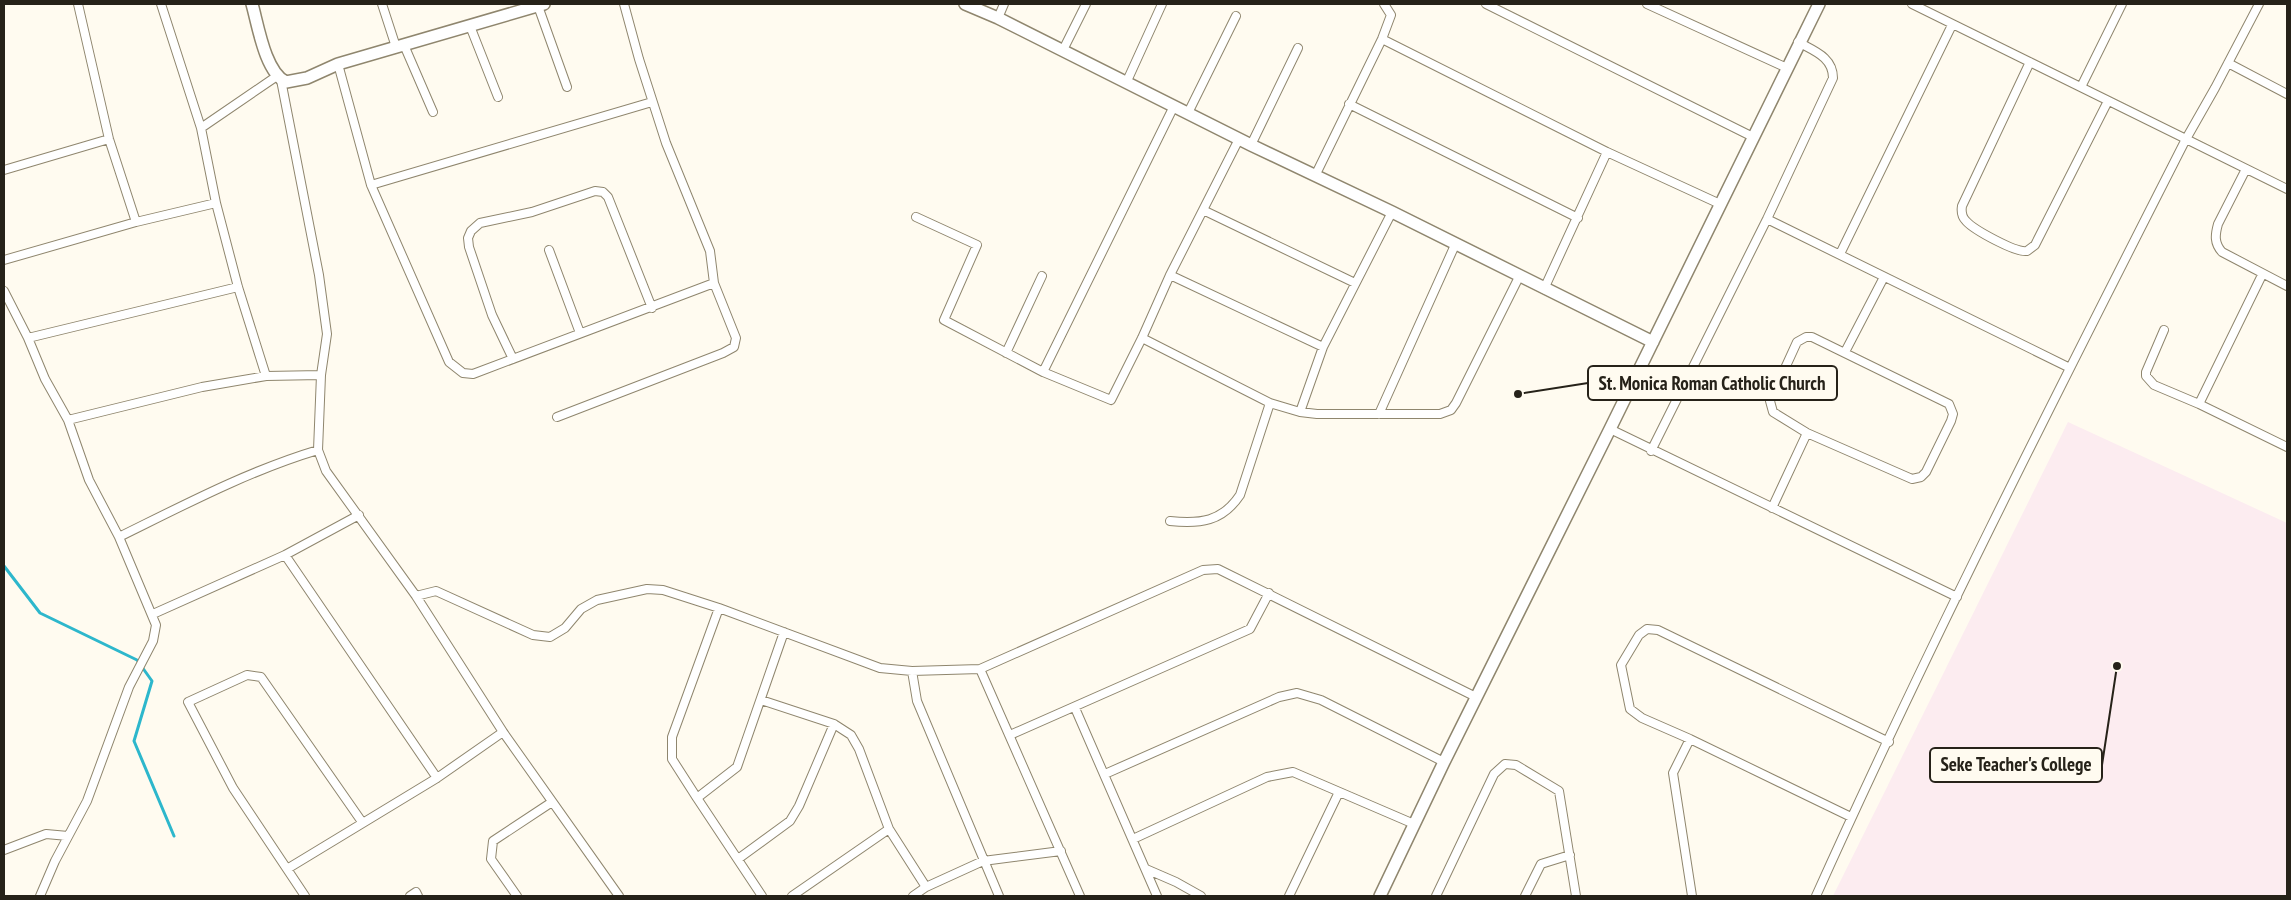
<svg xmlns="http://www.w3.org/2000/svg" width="2291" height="900" font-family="'PT Sans Narrow',sans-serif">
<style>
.education{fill:#fcecf0}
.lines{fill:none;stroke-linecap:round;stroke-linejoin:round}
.stream{stroke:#2db7cc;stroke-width:3}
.street-casing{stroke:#8f866e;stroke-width:10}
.secondary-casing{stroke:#8f866e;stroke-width:14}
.street{stroke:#fff;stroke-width:8}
.secondary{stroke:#fff;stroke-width:11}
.leader{fill:none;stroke:#262219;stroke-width:2}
.callout-dot{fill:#262219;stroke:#fffbf0;stroke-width:2}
.callout{fill:#fffbf0;stroke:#262219;stroke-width:2}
.callout-label{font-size:19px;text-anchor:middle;font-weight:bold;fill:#262219}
</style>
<rect width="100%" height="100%" fill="#fffbf0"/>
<!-- education -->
<path class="education" d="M2068 422 2287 523V896H1833Z"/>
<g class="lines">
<!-- stream -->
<path class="stream" d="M4 566 40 613 137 660 152 681 134 741 174 836"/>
<!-- street casing -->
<g class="street-casing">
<path id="street" d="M78 4 109 139 136 222 216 203
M161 4 201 128 216 203 238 287 266 376 321 375
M382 4 396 47
M1486 4 1753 137
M1647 4 1787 68
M2259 4 2215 88 2186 139 2287 189
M538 6 567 87
M998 18 1004 4
M470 26 498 97
M1382 39 1607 152 1720 204
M404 45 433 112
M1063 50 1086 4
M2030 62 1962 206C1961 212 1962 217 1966 221 1974 230 2016 253 2027 251L2035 245 2108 101
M2228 63 2287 94
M338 64 371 185 449 362 463 373 473 374 714 283 710 251 666 143 639 59 624 4
M281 80 319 275 327 334 321 375 318 450 326 471 416 596 503 732 619 896
M1127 81 1162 4
M2081 87 2122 4
M1349 104 1578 218
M1174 106 1043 372 1111 400 1142 338 1170 275 1239 139
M1188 113 1236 16
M201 128 277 76
M1251 145 1298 48
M2246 169 2218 224C2215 235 2214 243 2222 252L2287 286
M4 170 109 139
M1315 176 1382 39 1391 15 1384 4
M371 185 652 102
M1203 210 1355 283
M916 217 977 245 944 320 1043 372
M1767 219 2070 368
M549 250 580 333
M1840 254 1952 25
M4 260 136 222
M1170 275 1323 347
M1544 289 1607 152
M4 291 28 338
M2164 330 2146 372V376L2154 385 2199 404 2287 447
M1806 337H1812L1949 404 1953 414 1951 421 1926 472 1921 477 1912 479 1807 433 1773 412 1770 401 1797 342Z
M1142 338 1270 403 1300 412 1317 414H1440L1451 410 1456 403 1519 277
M1845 352 1884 277
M1006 353 1042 276
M513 359 492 315 469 247 468 238 471 231 480 223 532 212 595 191 603 192 608 197 652 308
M2199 404 2262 275
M1300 412 1323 347 1392 212
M1379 414 1455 245
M557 417 723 353 734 347 736 338 714 283
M68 420 45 379 28 338 238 287
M1610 429 1957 597
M1651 451 1767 219 1833 78C1833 57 1814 51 1798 42
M1772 508 1807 433
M1170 521C1200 524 1222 522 1240 495L1270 403
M119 537 89 480 68 420 202 387 266 376
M285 555 437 778
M416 596 436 591 533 635 550 637 565 628 581 609 597 600 647 589 663 590 719 608 880 668 912 671 980 669 1203 570 1218 569 1476 697
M719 608 672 737V759L697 798 737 767 784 632
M153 614 285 555 359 515
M980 669 1080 896
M912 671 917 701 999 896
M761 700 834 724 851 735 859 749 889 829 926 887
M1075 708 1157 896
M1010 735 1250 629 1269 593
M1690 739 1673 773 1692 896
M1105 774 1279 697 1297 693 1321 700 1444 762
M697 798 762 896
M1851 817 1690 739 1642 718 1630 709 1621 665 1639 635 1647 629 1658 630 1889 742
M1133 839 1267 777 1293 772 1414 824
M4 850 46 834 68 836
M738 859 790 821 799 806 834 724
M287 869 437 778 503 732
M1146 869 1176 882 1201 896
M40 896 55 861 87 801 129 687 153 641 156 625 119 537C184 505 248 471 318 450
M305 896 233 788 188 702 247 675 261 677 362 822
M410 896 416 892 418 896
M517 896 491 859 493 841 552 802
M792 896 889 829
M913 896 926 887 983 861 1061 851
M1289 896 1339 792
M1436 896 1494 774 1505 764 1516 765 1559 791 1576 896
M1525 896 1541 864 1570 855
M1816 896C1931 640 2059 389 2186 139L1912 4"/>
</g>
<!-- secondary casing -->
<g class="secondary-casing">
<path id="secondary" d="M252 4C258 25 265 72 286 82L307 78 338 64 544 4
M965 4 998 18 1251 145 1392 212 1653 342
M1380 896 1444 762 1610 429 1819 4"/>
</g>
<!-- street -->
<use href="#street" class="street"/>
<!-- secondary -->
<use href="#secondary" class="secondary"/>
</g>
<!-- callouts -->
<path class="leader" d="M1518 394L1588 383M2117 666L2102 765"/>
<g class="callout-dot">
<circle cx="1518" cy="394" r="5"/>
<circle cx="2117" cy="666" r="5"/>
</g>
<g class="callout">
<rect x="1588" y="366" width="249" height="34" rx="5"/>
<rect x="1930" y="748" width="172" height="34" rx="5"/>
</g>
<g class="callout-label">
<text x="1712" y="390">St. Monica Roman Catholic Church</text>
<text x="2016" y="771">Seke Teacher's College</text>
</g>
<!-- border -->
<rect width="2291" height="900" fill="none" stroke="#262219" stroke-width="10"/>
</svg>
